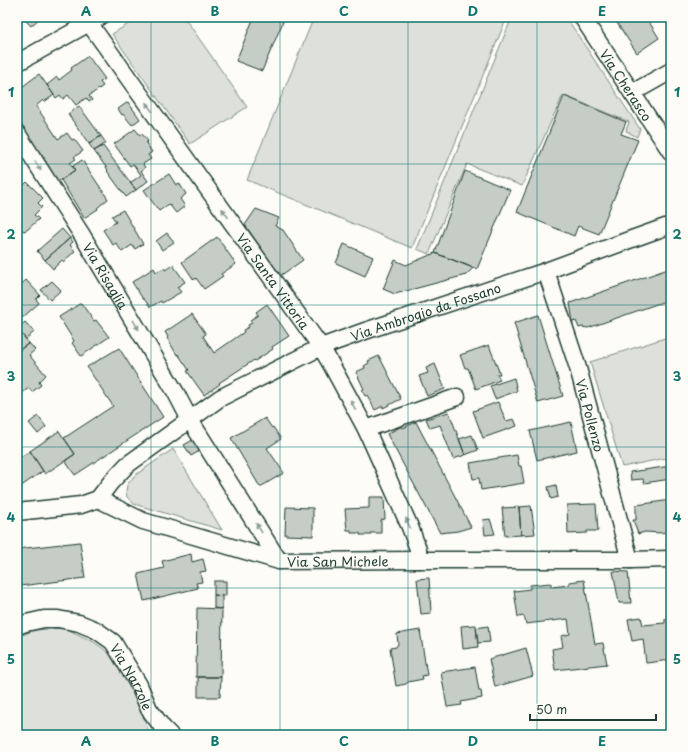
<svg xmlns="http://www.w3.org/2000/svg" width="688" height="752" font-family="'Playpen Sans',sans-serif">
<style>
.green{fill:#dde0db;stroke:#7e8e88}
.building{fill:#c6cdc7;stroke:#1f3d34}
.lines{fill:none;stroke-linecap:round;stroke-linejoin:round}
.minor-casing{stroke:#1f3d34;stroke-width:19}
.minor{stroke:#fdfcf7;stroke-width:16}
.oneway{fill:#8e9c96}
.grid{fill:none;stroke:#0f766e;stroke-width:1;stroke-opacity:0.55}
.labels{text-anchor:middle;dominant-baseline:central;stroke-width:3;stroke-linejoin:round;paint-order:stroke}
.street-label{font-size:13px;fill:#1f3d34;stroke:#fdfcf7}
.neatline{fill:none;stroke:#0f766e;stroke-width:1.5}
.grid-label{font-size:13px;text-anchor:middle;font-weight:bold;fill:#0f766e}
</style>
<rect width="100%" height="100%" fill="#fdfcf7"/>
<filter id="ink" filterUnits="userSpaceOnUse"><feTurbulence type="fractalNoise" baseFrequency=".025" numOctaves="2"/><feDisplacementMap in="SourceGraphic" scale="8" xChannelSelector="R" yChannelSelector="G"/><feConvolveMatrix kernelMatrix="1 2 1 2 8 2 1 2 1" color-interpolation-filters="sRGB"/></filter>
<g filter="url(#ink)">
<!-- green -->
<path class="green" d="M140 17H184L247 107 190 144 112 34Z
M314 17H507L412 248 247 180Z
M512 17H566L640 129 637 137 626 131 629 122 563 95 522 186 467 164 429 254 417 249Z
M668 337 671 364V457L622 467 590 362Z
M173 449 222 530 134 504 127 497 126 492 127 485 134 476Z
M65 628 94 642 109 653 122 672 142 713 150 735H17V637L35 630Z"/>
<!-- building -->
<path class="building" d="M22 17H41L31 26Z
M233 17H242L241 20Z
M254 17H285L262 71 236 61Z
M626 17H646L659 38 637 53 617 23Z
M88 56 105 79 100 82 103 86 89 96 92 100 89 102 86 98 76 105 68 95 63 99 60 95 56 98 47 85 57 77 59 80 72 70 71 68Z
M39 74 54 95 44 102 43 100 36 106 58 139 67 133 72 140 74 139 83 151 74 157 76 159 70 163 75 170 56 183 41 160 45 157 42 154 39 156 17 121V81L22 87Z
M564 96 626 122 621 134 638 140 599 234 578 226 574 236 517 212Z
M128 102 140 119 132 125 123 114 122 115 118 109Z
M79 106 101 136 89 144 68 114Z
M135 129 140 135 142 134 148 141 146 143 152 152 148 155 151 159 143 164 145 168 141 171 148 181 136 190 130 183 141 175 133 164 130 166 114 144Z
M101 136 106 143 94 151 89 144Z
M103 146 136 190 126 197 107 171 108 170 94 151Z
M82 160 108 199 97 208 98 209 84 218 61 180 75 170 73 166Z
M465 171 510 190 477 269 435 253Z
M169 174 176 185 179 183 186 194 180 199 185 206 176 213 169 204 159 211 144 190Z
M27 182 43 198 38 203 42 207 34 215 39 219 27 230 24 231 17 228V189L19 188 20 189Z
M256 209 279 218 275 226 283 230 303 260 280 276 245 225Z
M123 210 143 244 135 249 132 245 122 252 116 243 113 245 103 230 116 222 112 216Z
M62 229 70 238 45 260 37 251Z
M167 233 174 242 162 250 156 241Z
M217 237 236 264 221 274 223 276 204 289 196 278 194 280 182 262Z
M70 238 73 242 70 245 75 251 63 262 62 260 53 269 45 260Z
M344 244 373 257 365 276 336 263Z
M435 253 473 268 466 275 395 294 383 289 395 260 406 265Z
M173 265 185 282 177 287 181 292 162 303 161 301 150 307 144 299H143L132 282 154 268 156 272 164 268 165 270Z
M671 268V299L588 328 582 327 579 328 576 321 573 322 570 303Z
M26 280 40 295 36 299 39 303 22 318 17 312V288Z
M52 281 61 290 50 300 41 290Z
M81 303 94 321 96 320 109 337 81 356 72 343 74 341 59 317Z
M267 304 289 336 272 347 273 349 255 361 254 360 219 383 220 384 204 395 187 371 189 370 178 354 177 355 167 338 168 337 165 332 192 314 206 334 203 336 214 353 244 332 243 330 249 327 248 325 252 323 250 320 258 315 256 312Z
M538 315 563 396 538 403 514 323Z
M25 322 34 332 26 339 17 329Z
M17 329 29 343 19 350 17 349Z
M29 343 35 350 29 355 46 375 39 382 41 385 32 392 29 388 21 394 17 389V352Z
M489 345 500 374H497L500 380 476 389 468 368H465L460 355Z
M119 348 163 417 75 475 65 461 75 454 64 438 113 406 87 367Z
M379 356 401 399 383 408V406L375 410 367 395 365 396 362 390 364 389 356 372 365 368 364 366 369 363 368 361Z
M435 364 445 389 427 396 419 376 428 373 426 368Z
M514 378 517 391 495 399 490 386Z
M498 402 506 421 514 419 517 426 483 438 473 411Z
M449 412 465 455 453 459 440 425 430 428 426 419Z
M38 416 46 427 38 434 29 423Z
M265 418 272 428 273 427 281 439 267 448 284 473 260 487 231 438Z
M416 422 471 527 458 531 440 533 387 434 402 426 403 428Z
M571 422 577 451 537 460 530 431Z
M59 431 75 454 45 474 30 451Z
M472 435 478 450 465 455 459 439Z
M196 438 203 449 191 456 184 445Z
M30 451 43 471 17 489V459Z
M517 455 519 466H521L524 483 481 490 479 478 473 479 470 463Z
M671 466V479L644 483 643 479 631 480 630 472Z
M556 485 558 497 551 499 548 487Z
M369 497H384L385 519 381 520V533H370V535H360V533H351V530H347L345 509 369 508Z
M671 500V530L662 533 645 532 638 534 633 520H636V505Z
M596 504 598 531H587V533L568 534 567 505Z
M531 506 535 534 521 535 519 507Z
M286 507 313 508V536L285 535Z
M519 507 521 535 505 536 502 508Z
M490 519 495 534 485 535 483 520Z
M80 542 85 578 20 586 17 561V549Z
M191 554 192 562 203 559 206 571 200 572 202 582 196 583 198 588 144 601 138 574 164 568 162 561Z
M613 571 628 572 631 603H619Z
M429 578 431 613 421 614 417 579Z
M584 580 595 644 603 643 607 664 555 670 552 649 563 647 561 636 570 634 568 619 526 624 524 616 518 617 514 591 530 589V585L551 583V587L569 585V582Z
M214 581H226V596L214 595Z
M214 595 222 596V609L214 608Z
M197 608 222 609 221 677H196Z
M641 617 643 625 665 623V619L671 618V660L646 663 643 639 632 641 628 619Z
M476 625 478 647 463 649 461 626Z
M488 626 490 642 478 643 476 628Z
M420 630 427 675 422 676 423 679 408 682 406 684 396 686 390 648 396 647 398 644 397 634Z
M526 648 533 676 495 687 489 659Z
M475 667 479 691H481L482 698 461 702 462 705 447 707 441 672Z
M198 677H221L220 697H198Z"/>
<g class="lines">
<!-- minor casing -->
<g class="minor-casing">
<g id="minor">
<path id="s1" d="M582 17 671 152"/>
<path id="s2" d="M89 23 321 347 332 366 366 429 410 527 418 549 419 560"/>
<path d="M17 63 100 17"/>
<path d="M632 93 671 71"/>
<path id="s3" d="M17 133 82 235 176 393 190 420 279 561"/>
<path id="s4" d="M546 271 578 368 630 560"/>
<path d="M366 429 457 397"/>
<path id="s5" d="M98 499 111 482 127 465 220 398 321 347 365 331 546 271 629 240 671 225"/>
<path id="s6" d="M17 512 81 505 98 499 143 521 279 561 419 560H630L671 559"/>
<path id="s7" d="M17 626 26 623 44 619H58L79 623 96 630 113 642 139 685 149 709 163 728 170 735"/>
</g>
</g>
<!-- minor -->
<use href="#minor" class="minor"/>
</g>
<!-- one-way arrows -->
<defs><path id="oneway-solid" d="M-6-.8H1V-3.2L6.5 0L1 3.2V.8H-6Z"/></defs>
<g class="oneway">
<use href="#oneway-solid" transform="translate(149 107) rotate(-126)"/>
<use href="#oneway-solid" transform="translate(38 166) rotate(57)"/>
<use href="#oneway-solid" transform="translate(225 213) rotate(-126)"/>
<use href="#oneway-solid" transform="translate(136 325) rotate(59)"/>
<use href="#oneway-solid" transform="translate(353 405) rotate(-118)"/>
<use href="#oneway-solid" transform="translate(408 523) rotate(-113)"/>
<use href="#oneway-solid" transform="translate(259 528) rotate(-122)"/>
</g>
</g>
<!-- grid -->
<path class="grid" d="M151 17V735M280 17V735M408 17V735M537 17V735M17 164H671M17 305H671M17 447H671M17 588H671"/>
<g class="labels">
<!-- street labels -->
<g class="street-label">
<text stroke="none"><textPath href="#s1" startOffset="81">Via Cherasco</textPath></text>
<text stroke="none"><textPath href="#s3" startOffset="168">Via Risaglia</textPath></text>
<text stroke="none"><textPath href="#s2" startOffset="317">Via Santa Vittoria</textPath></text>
<text stroke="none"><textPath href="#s5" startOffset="383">Via Ambrogio da Fossano</textPath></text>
<text stroke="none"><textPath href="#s4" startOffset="151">Via Pollenzo</textPath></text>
<text stroke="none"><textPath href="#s6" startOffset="333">Via San Michele</textPath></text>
<text stroke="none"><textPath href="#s7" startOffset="142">Via Narzole</textPath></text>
</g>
</g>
<!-- margin -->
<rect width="688" height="752" fill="none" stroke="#fdfcf7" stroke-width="44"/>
<!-- scale -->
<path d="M530 714v6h126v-6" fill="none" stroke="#1f3d34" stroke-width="2"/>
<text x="536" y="714" font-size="12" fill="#1f3d34" stroke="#fdfcf7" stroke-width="3" paint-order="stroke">50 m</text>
<rect x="22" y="22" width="644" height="708" class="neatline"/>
<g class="grid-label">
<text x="86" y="16">A</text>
<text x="215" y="16">B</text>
<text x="344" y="16">C</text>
<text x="473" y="16">D</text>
<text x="602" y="16">E</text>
<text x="11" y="97">1</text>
<text x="677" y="97">1</text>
<text x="11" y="239">2</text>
<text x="677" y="239">2</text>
<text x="11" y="381">3</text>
<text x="677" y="381">3</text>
<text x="11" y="522">4</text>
<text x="677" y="522">4</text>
<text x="11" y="664">5</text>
<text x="677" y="664">5</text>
<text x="86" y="746">A</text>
<text x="215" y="746">B</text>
<text x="344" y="746">C</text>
<text x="473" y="746">D</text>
<text x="602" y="746">E</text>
</g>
</svg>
